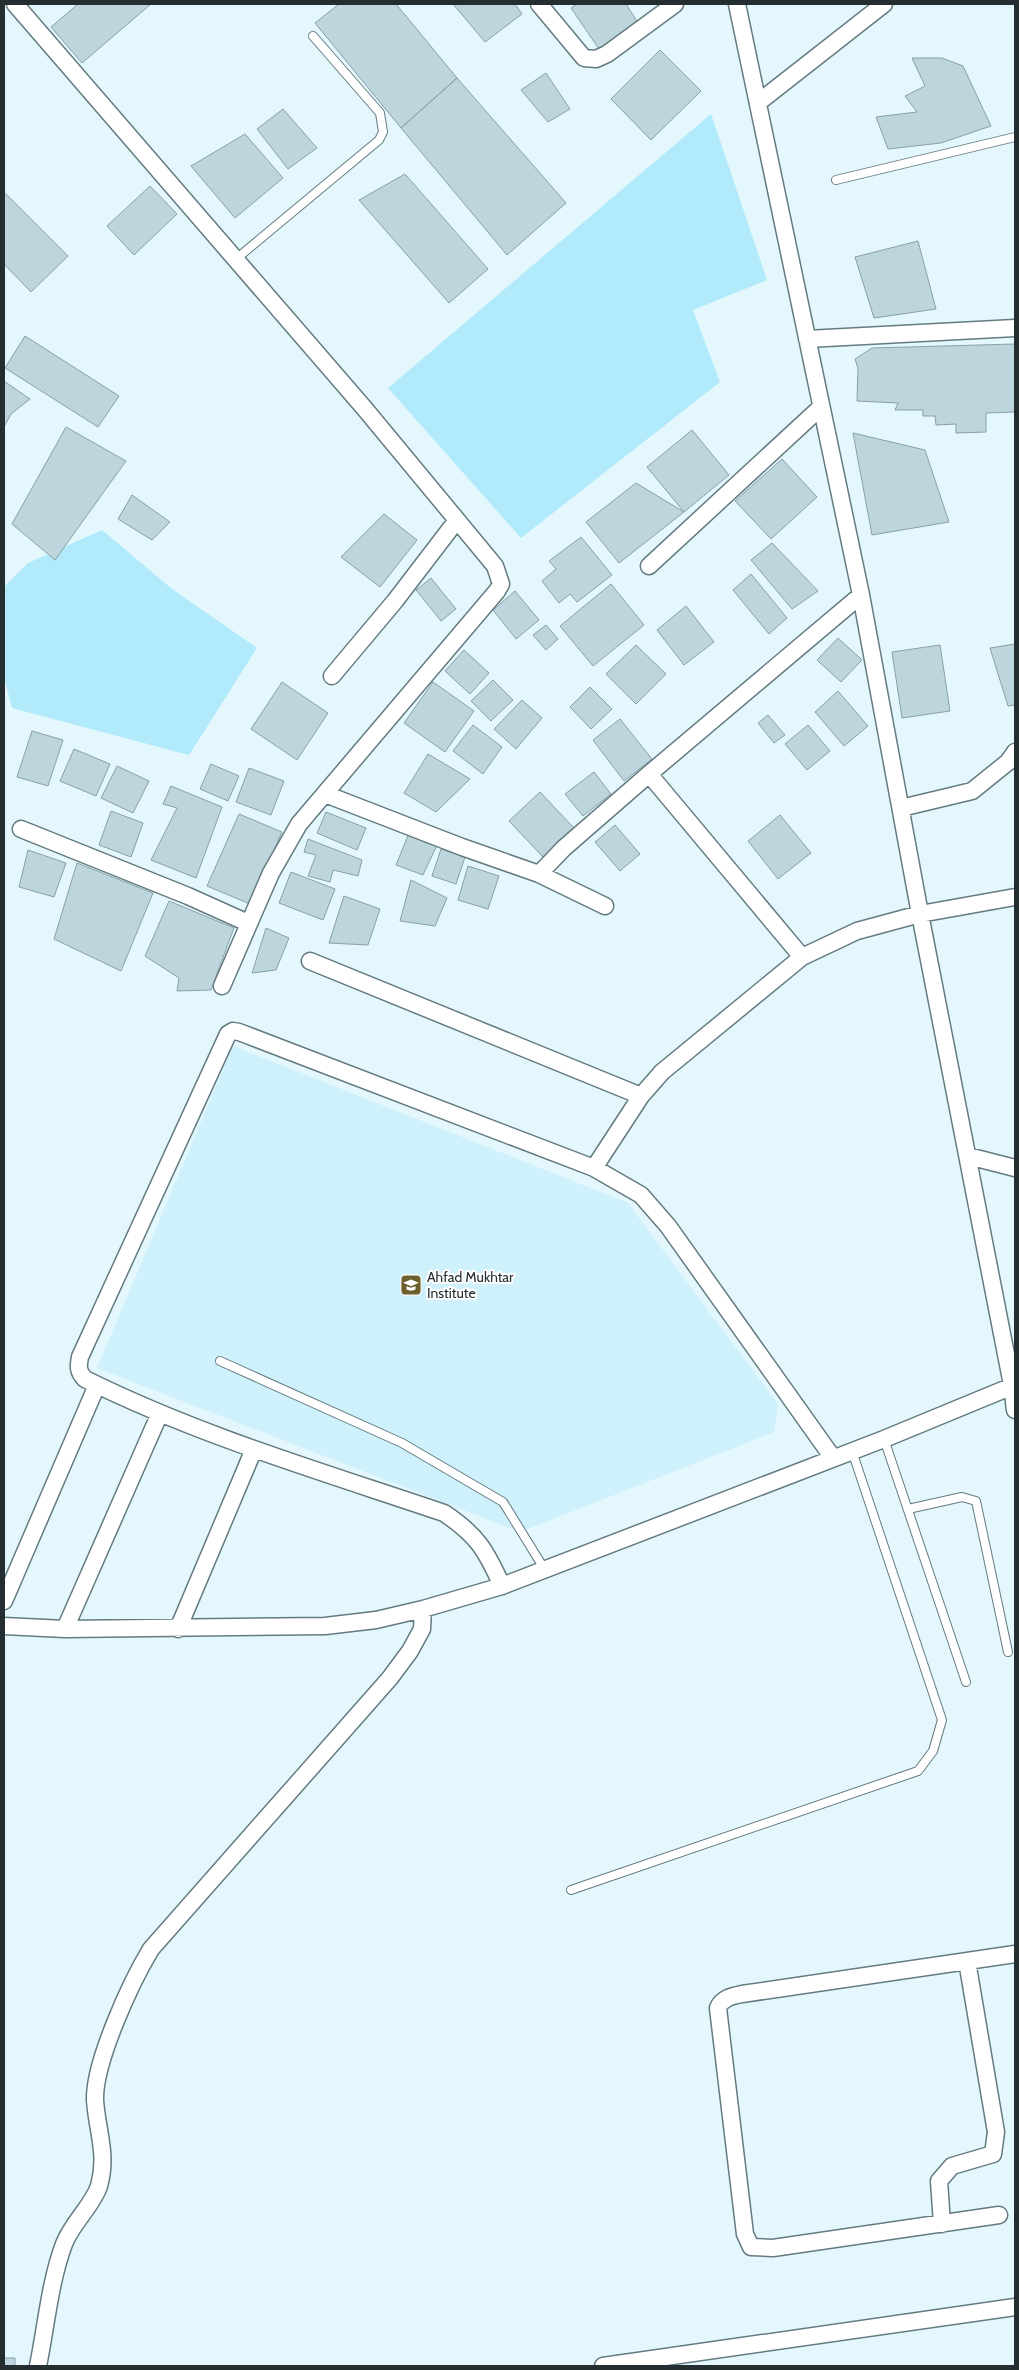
<svg xmlns="http://www.w3.org/2000/svg" width="1019" height="2370" font-family="Cabin,sans-serif">
<style>
.built{fill:#cff1fb}
.green{fill:#b1eafb}
.building{fill:#bdd5dc;stroke:#89a0a7}
.lines{fill:none;stroke-linecap:round;stroke-linejoin:round}
.service-casing{stroke:#647b81;stroke-width:10}
.minor-casing{stroke:#647b81;stroke-width:19}
.service{stroke:#fff;stroke-width:8}
.minor{stroke:#fff;stroke-width:16}
.labels{text-anchor:middle;dominant-baseline:central;stroke-width:4;stroke-linejoin:round;paint-order:stroke}
.poi-label{font-size:14px;fill:#242e30;stroke:#fff;text-anchor:start}
</style>
<rect width="100%" height="100%" fill="#e3f7fd"/>
<!-- built -->
<path class="built" d="M233 1046 628 1203 778 1404 774 1432 520 1532 97 1368Z"/>
<!-- green -->
<path class="green" d="M711 114 767 280 693 310 720 382 521 538 388 388Z
M102 530 172 589 257 648 189 755 12 708 4 677V587L28 563Z"/>
<!-- building -->
<path class="building" d="M78 4H151L82 63 51 27Z
M339 4H396L457 78 401 128 315 23Z
M453 4H515L522 14 485 42Z
M577 4H626L638 23 599 49 571 8Z
M660 50 701 91 651 140 611 99Z
M912 58H942L963 66 991 126 941 143 888 149 876 117 917 112 905 96 925 86Z
M546 73 570 109 548 122 521 90Z
M457 78 566 203 507 255 401 128Z
M283 109 317 148 288 169 257 129Z
M245 134 283 178 235 218 191 166Z
M405 174 488 269 449 303 359 200Z
M150 186 177 214 134 255 107 226Z
M4 192 68 256 31 292 4 264Z
M918 241 936 309 874 318 855 257Z
M25 336 119 396 98 427 5 368Z
M1015 344V412L986 413V432L956 433V424L936 425 935 416H923V410H895L898 403 857 401 858 368 855 359 872 348Z
M4 381 30 399 11 414 4 427Z
M66 427 126 461 55 560 12 524Z
M692 430 729 475 684 512 647 467Z
M853 433 925 450 949 522 872 535Z
M782 459 817 497 771 539 735 501Z
M636 483 684 512 619 563 586 522Z
M132 495 170 522 152 540 118 519Z
M384 514 417 540 380 587 341 557Z
M581 537 612 575 577 602 570 594 559 603 542 581 556 569 549 561Z
M772 543 818 591 792 609 751 560Z
M751 574 787 618 769 634 733 590Z
M431 578 456 609 441 621 416 590Z
M611 584 644 625 593 666 560 626Z
M515 591 539 620 516 639 493 610Z
M686 606 714 642 684 665 657 630Z
M546 625 558 639 546 650 533 635Z
M838 638 862 660 841 682 817 660Z
M1015 644V705L1008 706 990 648Z
M636 645 666 674 636 704 606 674Z
M940 645 950 711 902 718 892 652Z
M464 650 489 673 470 694 445 671Z
M493 680 513 700 491 721 471 701Z
M282 682 328 713 297 760 251 729Z
M433 682 474 711 445 752 404 723Z
M590 687 612 709 591 729 570 707Z
M838 691 868 726 844 746 815 712Z
M522 700 542 718 516 749 494 729Z
M768 715 785 735 774 743 758 723Z
M620 719 652 759 624 781 593 740Z
M473 725 502 747 483 774 453 751Z
M808 725 830 751 807 770 785 744Z
M32 731 63 740 48 786 17 777Z
M74 749 110 764 96 796 60 781Z
M428 754 470 779 436 812 404 793Z
M211 764 239 776 228 801 200 789Z
M117 766 149 781 133 813 101 798Z
M249 768 284 781 271 815 236 802Z
M594 772 611 794 583 816 565 794Z
M171 786 222 807 196 878 151 860 177 808 163 804Z
M540 792 574 828 543 857 509 821Z
M111 811 143 823 131 857 99 845Z
M326 812 366 828 357 850 317 833Z
M239 814 282 832 250 904 207 886Z
M780 815 811 853 778 879 748 841Z
M615 825 640 854 620 871 595 842Z
M409 833 438 843 423 875 396 865Z
M308 839 362 860 358 876 333 870 330 882 308 876 316 855 304 852Z
M441 849 465 857 456 884 432 876Z
M28 850 66 863 54 897 19 887Z
M77 863 153 893 121 971 54 939Z
M468 866 499 876 488 909 458 900Z
M291 872 335 889 323 920 279 903Z
M411 880 447 898 435 926 400 921Z
M344 896 380 909 368 945 329 943Z
M169 901 234 928 211 990 177 991 179 978 145 956Z
M266 928 289 938 276 970 252 973Z
M4 2358H15V2366H4Z"/>
<g class="lines">
<!-- service casing -->
<g class="service-casing">
<path id="service" d="M836 180 1015 137
M236 259 379 140 383 132 380 113 313 36
M220 1361 402 1443 503 1502 545 1570
M884 1439 966 1682
M908 1509 962 1497 976 1501 1008 1652
M571 1890 918 1771 933 1751 942 1720 852 1451"/>
</g>
<!-- minor casing -->
<g class="minor-casing">
<path id="minor" d="M15 4 365 409 495 566 501 584 497 591 299 824 271 873 222 986
M539 4 584 58 596 59 607 54 675 4
M737 4 861 595 920 914 1012 1385 1015 1410
M759 102 884 4
M807 339 1015 328
M649 566 821 407
M332 676 395 601 457 520
M649 774 802 957
M325 794 462 847 539 874 564 848 649 774 861 595
M901 808 972 791 1008 762 1015 752
M21 829 188 896 248 923
M539 874 605 906
M310 961 641 1096
M968 1156 1015 1168
M594 1168 641 1096 662 1072 802 957 857 931 920 914 1015 897
M502 1586C486 1550 477 1535 444 1513 323 1472 200 1436 85 1379 78 1372 78 1367 80 1357L228 1034 233 1031 239 1032 594 1168 641 1195 668 1226 833 1458
M4 1601 97 1385
M4 1626 65 1629 325 1626 376 1620 423 1609 502 1586 884 1439 1015 1385
M65 1629 160 1413
M178 1629 254 1449
M999 2215 773 2248 751 2247 745 2234 718 2008C722 1998 732 1996 742 1994L1015 1954
M942 2224 939 2181 952 2166 993 2154 996 2132 967 1961
M38 2366C46 2327 50 2281 64 2244 72 2223 93 2205 99 2186 108 2154 97 2131 95 2100 94 2062 131 1982 151 1949L390 1678 410 1651 422 1629 423 1609
M603 2366 1015 2307"/>
</g>
<!-- service -->
<use href="#service" class="service"/>
<!-- minor -->
<use href="#minor" class="minor"/>
</g>
<!-- icons -->
<defs>
<g id="university-square" transform="scale(1.125)"><rect x="-9" y="-9" width="18" height="18" rx="4" fill="#6c5f2c" stroke="#fff"/><path d="M0-5L7-2L0 1L-7-2ZM-4 1L0 2.5L4 1V4Q0 6-4 4Z" fill="#fff"/></g>
</defs>
<g fill-rule="evenodd">
<use href="#university-square" x="411" y="1285"/>
</g>
<g class="labels">
<!-- poi labels -->
<g class="poi-label">
<text x="427" y="1277">Ahfad Mukhtar<tspan x="427" dy="16">Institute</tspan></text>
</g>
</g>
<!-- border -->
<rect width="1019" height="2370" fill="none" stroke="#242e30" stroke-width="10"/>
</svg>
